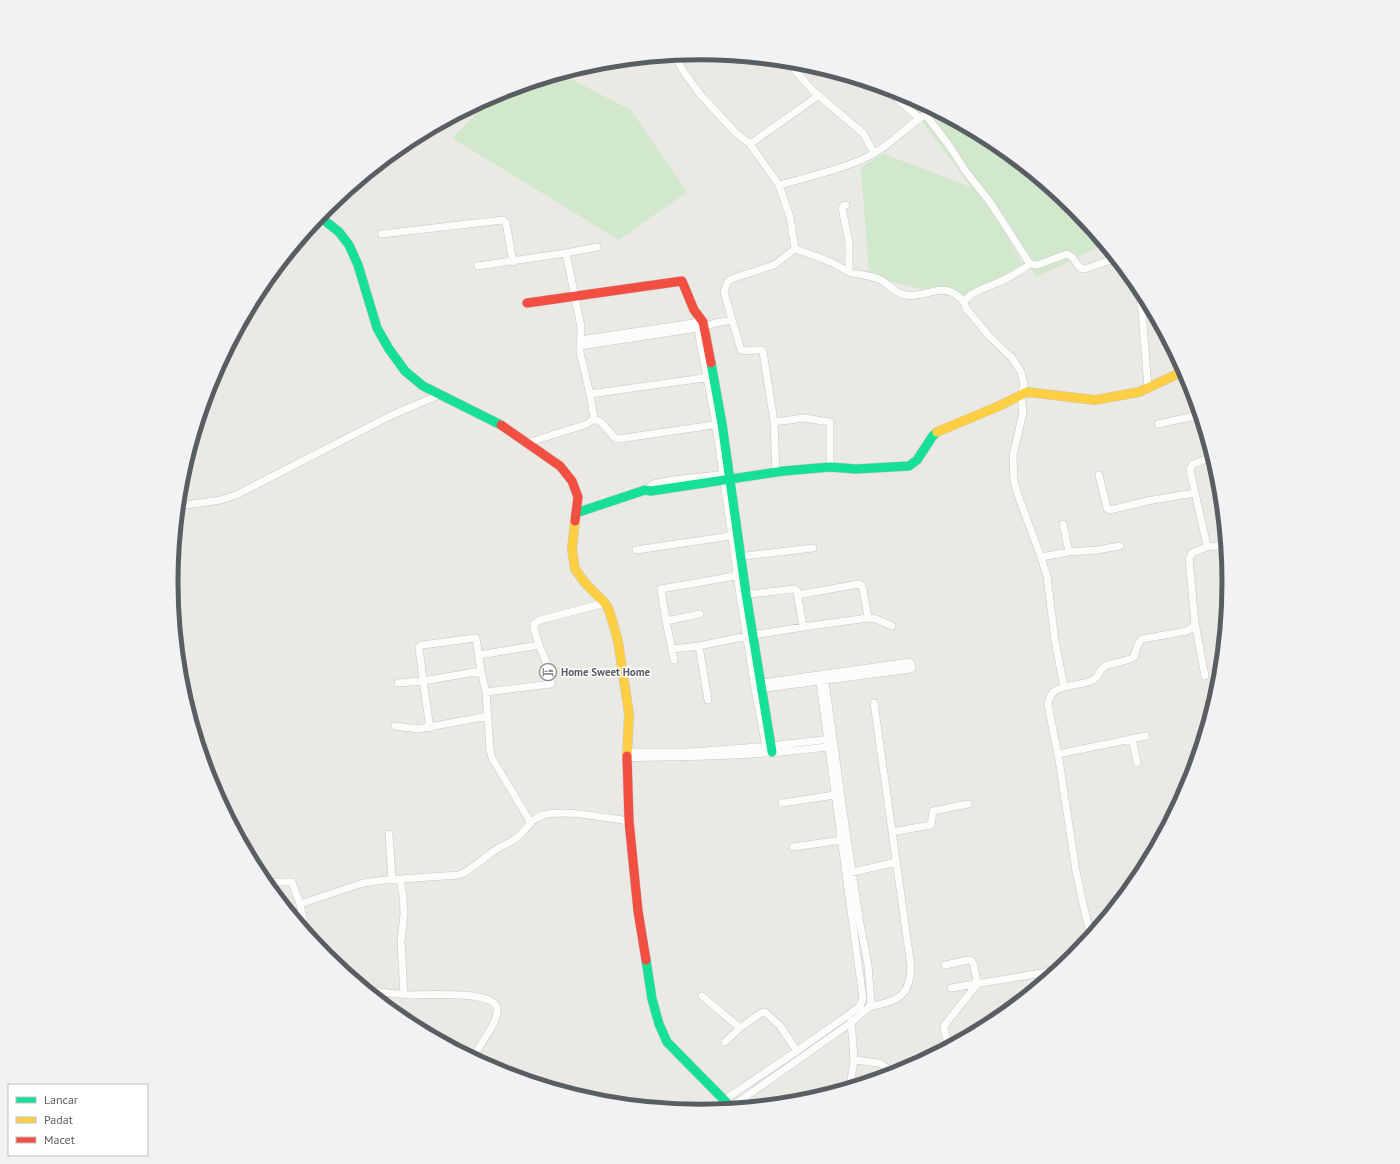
<svg xmlns="http://www.w3.org/2000/svg" width="1400" height="1164" font-family="'PT Sans',sans-serif">
<style>
.green{fill:#d2e8cd}
.lines{fill:none;stroke-linecap:round;stroke-linejoin:round}
.street-casing{stroke:#c7c7c7;stroke-width:8}
.fast-casing{stroke:#c8c8c8;stroke-width:10}
.slow-casing{stroke:#c8c8c8;stroke-width:10}
.jam-casing{stroke:#c8c8c8;stroke-width:10}
.street{stroke:#fcfcfb;stroke-width:7}
.fast{stroke:#16e098;stroke-width:9}
.slow{stroke:#ffcf43;stroke-width:9}
.jam{stroke:#f24e42;stroke-width:9}
.labels{text-anchor:middle;dominant-baseline:central;stroke-width:3;stroke-linejoin:round;paint-order:stroke}
.poi-label{font-size:11px;font-weight:bold;fill:#595e63;stroke:#fff;text-anchor:start}
.rim{fill:none;stroke:#595e63;stroke-width:5}
</style>
<rect width="100%" height="100%" fill="#ebe9e4"/>
<!-- green -->
<path class="green" d="M561 74 631 110 687 192 619 240 452 138 497 94Z
M901 93 994 142 1074 208 1104 244 1037 277 1008 238 1022 264 965 300 869 276 861 167 884 154 971 187Z"/>
<g class="lines">
<!-- street casing -->
<g class="street-casing">
<path id="street" d="M675 56 684 72 699 93 736 133 750 144 779 185 790 217 795 249 774 265 731 279 727 283 724 292 741 350C748 352 755 349 762 350L763 352 774 422 776 472
M788 62 812 90 863 133 874 153
M890 89 896 98 919 118
M925 114 948 144 967 173 990 202 1030 264 1037 265 1067 254 1072 257 1080 268 1085 269 1116 258
M750 144 818 96
M779 185C811 176 845 169 873 154 895 142 911 121 933 110
M846 205 843 206 842 208 849 243V272
M382 234 503 220 506 223 513 262
M795 249C807 253 819 257 830 262 837 264 842 269 849 272 859 275 869 275 879 279 888 283 894 293 905 295 929 299 943 278 964 302
M566 253 597 247
M1030 264C1022 270 1014 275 1006 279 994 285 970 291 964 302L966 308 989 336 1012 358 1021 372 1024 384 1021 396 1023 413 1013 455 1014 481 1019 498 1041 557 1069 552 1063 524
M478 266 566 253 581 327 580 353 590 394 594 419 587 424 527 443
M1138 286 1142 312 1148 388
M697 316 699 335 716 425 740 595 755 689 767 752
M580 340 701 322
M580 346 704 327 715 323 732 320
M590 394 711 377
M593 419 601 422 614 437 618 439 720 424
M774 422 804 418 830 422V467
M1158 424 1199 415
M1099 475 1107 508 1110 510 1147 501 1194 493
M645 490 653 484 673 480 728 474
M179 506 221 500 238 494 392 415 439 395
M1207 547 1225 545
M636 550 737 535
M1069 552 1097 550 1120 546
M736 557 813 548
M1041 557 1047 576 1055 641 1064 687
M742 595 794 589 797 591 803 627
M797 595 859 584 862 586 863 589 868 618
M173 603 174 554
M666 621 700 614
M1195 623 1205 676
M699 646 708 700
M672 649 699 646 747 636 803 627 868 618 876 619 892 626
M479 655 539 645 534 629V624L540 620 605 603
M674 660 666 621 661 589 741 575
M481 671 423 681 419 647 422 645 476 638 481 671 486 692 490 750 492 758 531 823
M398 683 423 681 430 728
M756 684 910 662 911 664 912 668 911 669 758 689
M181 686 185 698
M486 692 551 684 547 664 539 645
M194 726V729
M395 726 418 729 488 716
M1132 738 1137 763
M628 752H692L771 746 831 739
M1058 754 1146 736
M627 758C696 756 765 756 833 746
M782 803 835 795
M892 832 931 825 933 811 968 804
M389 834 392 879
M793 847 842 840
M849 873 896 862
M400 879 403 896 404 913 401 942 404 994
M266 882H292L300 904
M306 932 300 904 363 883 385 880 459 875C472 870 482 859 494 851 502 845 513 842 520 835 528 827 532 818 543 815 565 809 606 818 629 821
M1091 935 1085 913 1076 871 1059 760 1048 705C1050 681 1078 688 1093 680 1099 677 1099 670 1105 666 1114 662 1125 662 1134 657L1138 644 1142 639 1187 631 1193 627 1195 623 1189 559 1192 553 1207 547C1202 521 1195 495 1190 469L1193 464 1212 457
M945 965 968 960 972 961 974 965 977 984 944 1026 945 1033 949 1046
M951 988 1042 973 1060 967
M369 991C382 992 395 994 409 995 424 995 494 990 497 1008 499 1023 479 1043 474 1058
M702 996 740 1028
M869 1007C896 1001 910 998 911 967L874 703
M725 1042 740 1028 761 1013 765 1012 780 1026 797 1051
M854 1060 879 1063 895 1073
M850 1087 854 1060 851 1020
M724 1100 797 1051 844 1018 860 1006 863 999 819 675
M731 1107 852 1022 869 1007 871 1002 868 965 860 924 844 818 824 674"/>
</g>
<!-- fast casing -->
<g class="fast-casing">
<path id="fast" d="M319 216 339 232 349 245 358 265 377 328 389 349 405 371 423 386 501 425
M711 363 722 424 746 594 772 752
M576 513 645 490 651 491 784 471 830 467 856 469 909 466 917 460 932 437 937 432
M646 960 652 999 659 1024 667 1042 732 1108"/>
</g>
<!-- slow casing -->
<g class="slow-casing">
<path id="slow" d="M937 432 999 406 1027 392 1095 400 1139 392 1184 371
M575 521 572 549 575 569 585 583 605 603 609 610 618 641 629 714 627 756"/>
</g>
<!-- jam casing -->
<g class="jam-casing">
<path id="jam" d="M527 303 682 281 694 310 703 322 711 363
M501 425 560 466 572 481 578 497 575 521
M627 756 629 821 638 911 646 960"/>
</g>
<!-- street -->
<use href="#street" class="street"/>
<!-- fast -->
<use href="#fast" class="fast"/>
<!-- slow -->
<use href="#slow" class="slow"/>
<!-- jam -->
<use href="#jam" class="jam"/>
</g>
<!-- icons -->
<defs>
<g id="hotel-ring" transform="scale(0.9)"><circle r="9.5" fill="#fff" stroke="#8c8f90" stroke-width="1.5"/><path d="M-6-4.5h1.5V1H6V5H4.5V3h-9V5H-6ZM-4 0a1.8 1.8 0 1 1 3.6 0ZM.5 0V-2.5h3Q6-2.5 6 0Z" fill="#8c8f90"/></g>
</defs>
<g fill-rule="evenodd">
<use href="#hotel-ring" x="548" y="672"/>
</g>
<g class="labels">
<!-- poi labels -->
<g class="poi-label">
<text x="561" y="672">Home Sweet Home</text>
</g>
</g>
<!-- crop -->
<path d="M0 0H1400V1164H0ZM178 582a522 522 0 1 1 1044 0a522 522 0 1 1-1044 0Z" fill="#f2f2f3" fill-rule="evenodd"/>
<path class="rim" d="M178 582a522 522 0 1 1 1044 0a522 522 0 1 1-1044 0Z"/>
<!-- legend -->
<rect x="8" y="1084" width="140" height="72" fill="#ffffff" stroke="#bdbfc1"/>
<rect x="16" y="1097" width="20" height="6" fill="#16e098" stroke="#bdbfc1"/>
<text x="44" y="1104" font-size="12" fill="#595e63">Lancar</text>
<rect x="16" y="1117" width="20" height="6" fill="#ffcf43" stroke="#bdbfc1"/>
<text x="44" y="1124" font-size="12" fill="#595e63">Padat</text>
<rect x="16" y="1137" width="20" height="6" fill="#f24e42" stroke="#bdbfc1"/>
<text x="44" y="1144" font-size="12" fill="#595e63">Macet</text>
</svg>
